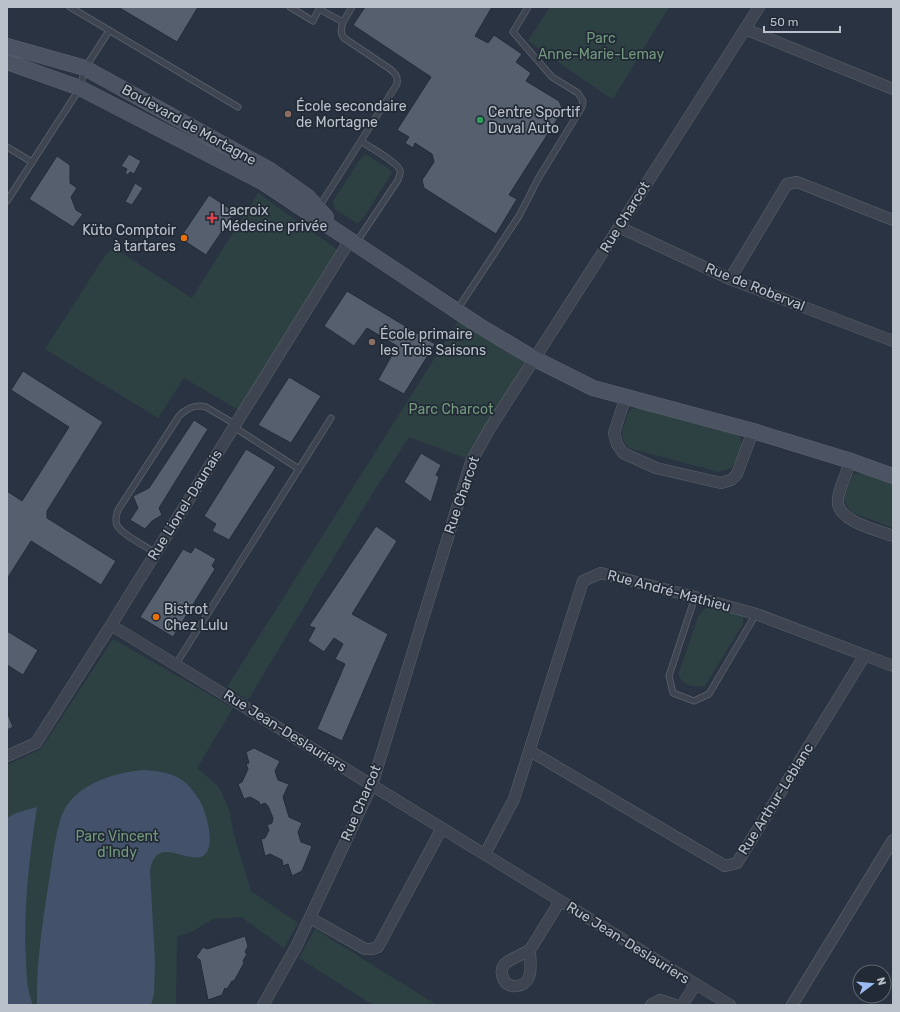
<svg xmlns="http://www.w3.org/2000/svg" width="900" height="1012" font-family="Rubik,sans-serif">
<style>
.green{fill:#2d4143}
.water{fill:#43526a}
.building{fill:#555f6e;stroke:#242c38}
.lines{fill:none;stroke-linecap:round;stroke-linejoin:round}
.lane-casing{stroke:#5c636e;stroke-width:7}
.street-casing{stroke:#5c636e;stroke-width:12}
.secondary-casing{stroke:#5c636e;stroke-width:16}
.lane{stroke:#3e4551;stroke-width:5.5}
.street{stroke:#3e4551;stroke-width:11}
.secondary{stroke:#4c5464;stroke-width:15}
.education-dot{fill:#8d6e63;stroke:#222a36;stroke-width:1.5}
.leisure-dot{fill:#2e9e5b;stroke:#222a36;stroke-width:1.5}
.health-dot{fill:#e0444e;stroke:#222a36;stroke-width:1.5}
.food-dot{fill:#e8710a;stroke:#222a36;stroke-width:1.5}
.labels{text-anchor:middle;dominant-baseline:central;stroke-width:3.5;stroke-linejoin:round;paint-order:stroke}
.park-label{font-size:14px;fill:#749a7e;stroke:#222a36}
.poi-label{font-size:14px;fill:#bbc1cb;stroke:#222a36;text-anchor:start}
.street-label{font-size:14px;fill:#bbc1cb;stroke:#222a36}
</style>
<rect width="100%" height="100%" fill="#2a3341"/>
<!-- green -->
<path class="green" d="M550 7H669L613 99 607 96 528 41Z
M366 154 389 169 392 173 362 220 357 223 335 209 333 201 362 157Z
M258 193 342 253 242 412 184 378 158 418 45 349 106 254 114 248 192 298Z
M460 318 526 359 468 459 409 437 374 491 248 700 227 687Z
M641 407 739 434C745 447 738 456 732 468L719 472 629 448 623 440 622 432 629 412 632 409Z
M864 472 893 483V528L851 512 846 504 844 497 852 476 855 474Z
M709 606 743 615V624L705 686C693 688 685 686 678 675L698 617 702 611Z
M113 639 233 708 197 768 219 787 229 809 234 835 251 891 298 923 284 948 241 917 213 919 193 931 177 937 176 1005H7V765L41 749Z
M315 929 437 1005H373L299 958Z"/>
<!-- water -->
<path class="water" d="M144 770C159 771 175 773 187 784 192 789 196 795 200 801 206 812 217 848 203 856 186 864 156 834 150 871L155 962 154 994 151 1005H37C36 959 44 913 51 868 54 851 57 818 68 804 84 782 118 772 144 770Z
M37 807C29 859 23 911 26 963 27 979 27 990 33 1005H7V818L16 813Z"/>
<!-- building -->
<path class="building" d="M118 7H198L177 42Z
M365 7H492L475 36 488 43 494 35 522 54 516 62 531 73 526 81 559 101 563 110 509 195 517 199 496 234 424 188 422 180 434 162 432 154 415 143 413 148 405 143 409 137 397 130 431 77 353 25Z
M129 154 141 161 134 174 130 172 128 175 125 173 127 169 121 166Z
M57 156 70 165V183L77 188 71 197 76 210 83 214 73 227 29 199Z
M135 183 143 188 132 205 125 202Z
M209 195 235 212 206 255 180 238Z
M347 291 435 344 404 394 378 380 397 346 367 328 354 346 324 326Z
M23 371 103 422 47 511V518L116 561 101 585 31 541 7 579V491L22 501 69 427 11 390Z
M289 377 321 396 291 443 258 425Z
M194 420 208 429 159 508 162 515 152 521 145 529 130 520 138 508 133 496 149 488Z
M246 449 276 467 229 540 212 531 216 524 204 516Z
M421 453 441 465 436 475 439 477 431 502 404 482Z
M376 526 397 541 352 614 388 634 342 741 317 729 345 664 335 659 343 644 334 638 324 652 308 641 315 628 309 626Z
M195 547 216 559 212 566 215 569 173 637 140 617 183 549 191 553Z
M7 631 38 650 23 675 7 665Z
M7 712 13 727 7 730Z
M254 748 280 761 275 771 278 780 289 784 283 797 289 817 302 823 298 832 301 842 312 846 302 871 292 876 288 864 283 866 282 860 270 854 265 856 261 839 265 838 269 830 267 825 272 823 273 818 268 806 265 803 260 805 259 802 250 797 244 799 238 784 242 782 248 769 246 764 249 763 246 752Z
M245 936 248 946 245 952 247 954 243 961 244 963 234 981H232L227 989 225 988 222 995 208 1000 200 960 196 957 203 947 207 949Z"/>
<g class="lines">
<!-- lane casing -->
<g class="lane-casing">
<path id="lane" d="M70 7 238 107
M290 7 313 21 319 9 343 22C341 28 340 33 344 38L390 69C396 74 398 76 397 84L319 207
M343 22 352 7
M7 147 32 162
M7 201 80 88 85 68 109 31
M356 243 398 180C399 177 401 173 400 170 397 162 369 147 361 141
M457 310 519 216 538 179 582 107 583 101 578 93 552 77 513 32 528 7
M234 427 299 469
M155 553C146 546 122 535 117 525 115 520 116 515 118 510L179 416C187 408 195 404 206 407L235 424
M695 597 669 676 673 693 694 701 709 694 756 614
M176 664 331 418"/>
</g>
<!-- street casing -->
<g class="street-casing">
<path id="street" d="M745 29 893 89
M619 227 730 279 893 341
M730 279 787 184 797 182 893 220
M626 396 614 433 617 444 623 453 656 468 721 483 731 480 737 474 753 431
M851 461C847 471 839 489 838 499 835 521 877 530 893 536
M111 625 730 1005
M530 751 725 866 737 863 865 655
M7 756 36 743 111 625 350 240
M485 854 514 799 583 581 601 573 695 597 756 614 893 666
M310 918 365 949H372L378 947 442 828
M530 950C530 958 532 969 529 977 525 988 507 990 503 978 496 960 519 958 529 950 533 947 535 941 538 937 545 925 553 913 560 901
M263 1005 296 947 372 785 471 462 490 428 619 227 759 7
M651 1005 660 1000 675 1005
M682 1005 696 984
M792 1005 893 840"/>
</g>
<!-- secondary casing -->
<g class="secondary-casing">
<path id="secondary" d="M7 46 85 68 270 170 308 197 326 217
M7 62 80 88 264 183 478 325 535 359 593 388 753 431 851 461 893 476"/>
</g>
<!-- lane -->
<use href="#lane" class="lane"/>
<!-- street -->
<use href="#street" class="street"/>
<!-- secondary -->
<use href="#secondary" class="secondary"/>
</g>
<!-- markers -->
<g class="education-dot">
<circle cx="288" cy="114" r="4"/>
<circle cx="372" cy="342" r="4"/>
</g>
<circle class="leisure-dot" cx="480" cy="120" r="4"/>
<path class="health-dot" d="M210 212h4v4h4v4h-4v4h-4v-4h-4v-4h4z"/>
<g class="food-dot">
<circle cx="184" cy="238" r="4"/>
<circle cx="156" cy="617" r="4"/>
</g>
<g class="labels">
<!-- park labels -->
<g class="park-label">
<text x="601" y="38">Parc<tspan x="601" dy="16">Anne-Marie-Lemay</tspan></text>
<text x="451" y="409">Parc Charcot</text>
<text x="117" y="836">Parc Vincent<tspan x="117" dy="16">d'Indy</tspan></text>
</g>
<!-- poi labels -->
<g class="poi-label">
<text x="296" y="106">École secondaire<tspan x="296" dy="16">de Mortagne</tspan></text>
<text x="488" y="112">Centre Sportif<tspan x="488" dy="16">Duval Auto</tspan></text>
<text x="221" y="210">Lacroix<tspan x="221" dy="16">Médecine privée</tspan></text>
<text x="176" y="230" text-anchor="end">Küto Comptoir<tspan x="176" dy="16">à tartares</tspan></text>
<text x="380" y="334">École primaire<tspan x="380" dy="16">les Trois Saisons</tspan></text>
<text x="164" y="609">Bistrot<tspan x="164" dy="16">Chez Lulu</tspan></text>
</g>
<!-- street labels -->
<g class="street-label">
<text transform="translate(189 125) rotate(29)">Boulevard de Mortagne</text>
<text transform="translate(625 217) rotate(-58)">Rue Charcot</text>
<text transform="translate(755 287) rotate(22)">Rue de Roberval</text>
<text transform="translate(462 495) rotate(-71)">Rue Charcot</text>
<text transform="translate(185 505) rotate(-58)">Rue Lionel-Daunais</text>
<text transform="translate(669 591) rotate(15)">Rue André-Mathieu</text>
<text transform="translate(285 731) rotate(32)">Rue Jean-Deslauriers</text>
<text transform="translate(776 799) rotate(-58)">Rue Arthur-Leblanc</text>
<text transform="translate(361 803) rotate(-67)">Rue Charcot</text>
<text transform="translate(628 943) rotate(32)">Rue Jean-Deslauriers</text>
</g>
</g>
<!-- border -->
<rect width="900" height="1012" fill="none" stroke="#bbc1cb" stroke-width="16"/>
<!-- north arrow -->
<g transform="translate(872 984) rotate(74)"><circle r="19" fill="#222a36" stroke="#5f6672"/>
<path d="M0-3L7 15L0 10L-7 15Z" fill="#9bbaf0"/>
<text y="-6" font-size="11" font-weight="bold" text-anchor="middle" fill="#bbc1cb">N</text>
</g>
<!-- scale -->
<path d="M764 26v6h76v-6" fill="none" stroke="#bbc1cb" stroke-width="2"/>
<text x="770" y="26" font-size="12" fill="#bbc1cb" stroke="#222a36" stroke-width="3" paint-order="stroke">50 m</text>
</svg>
